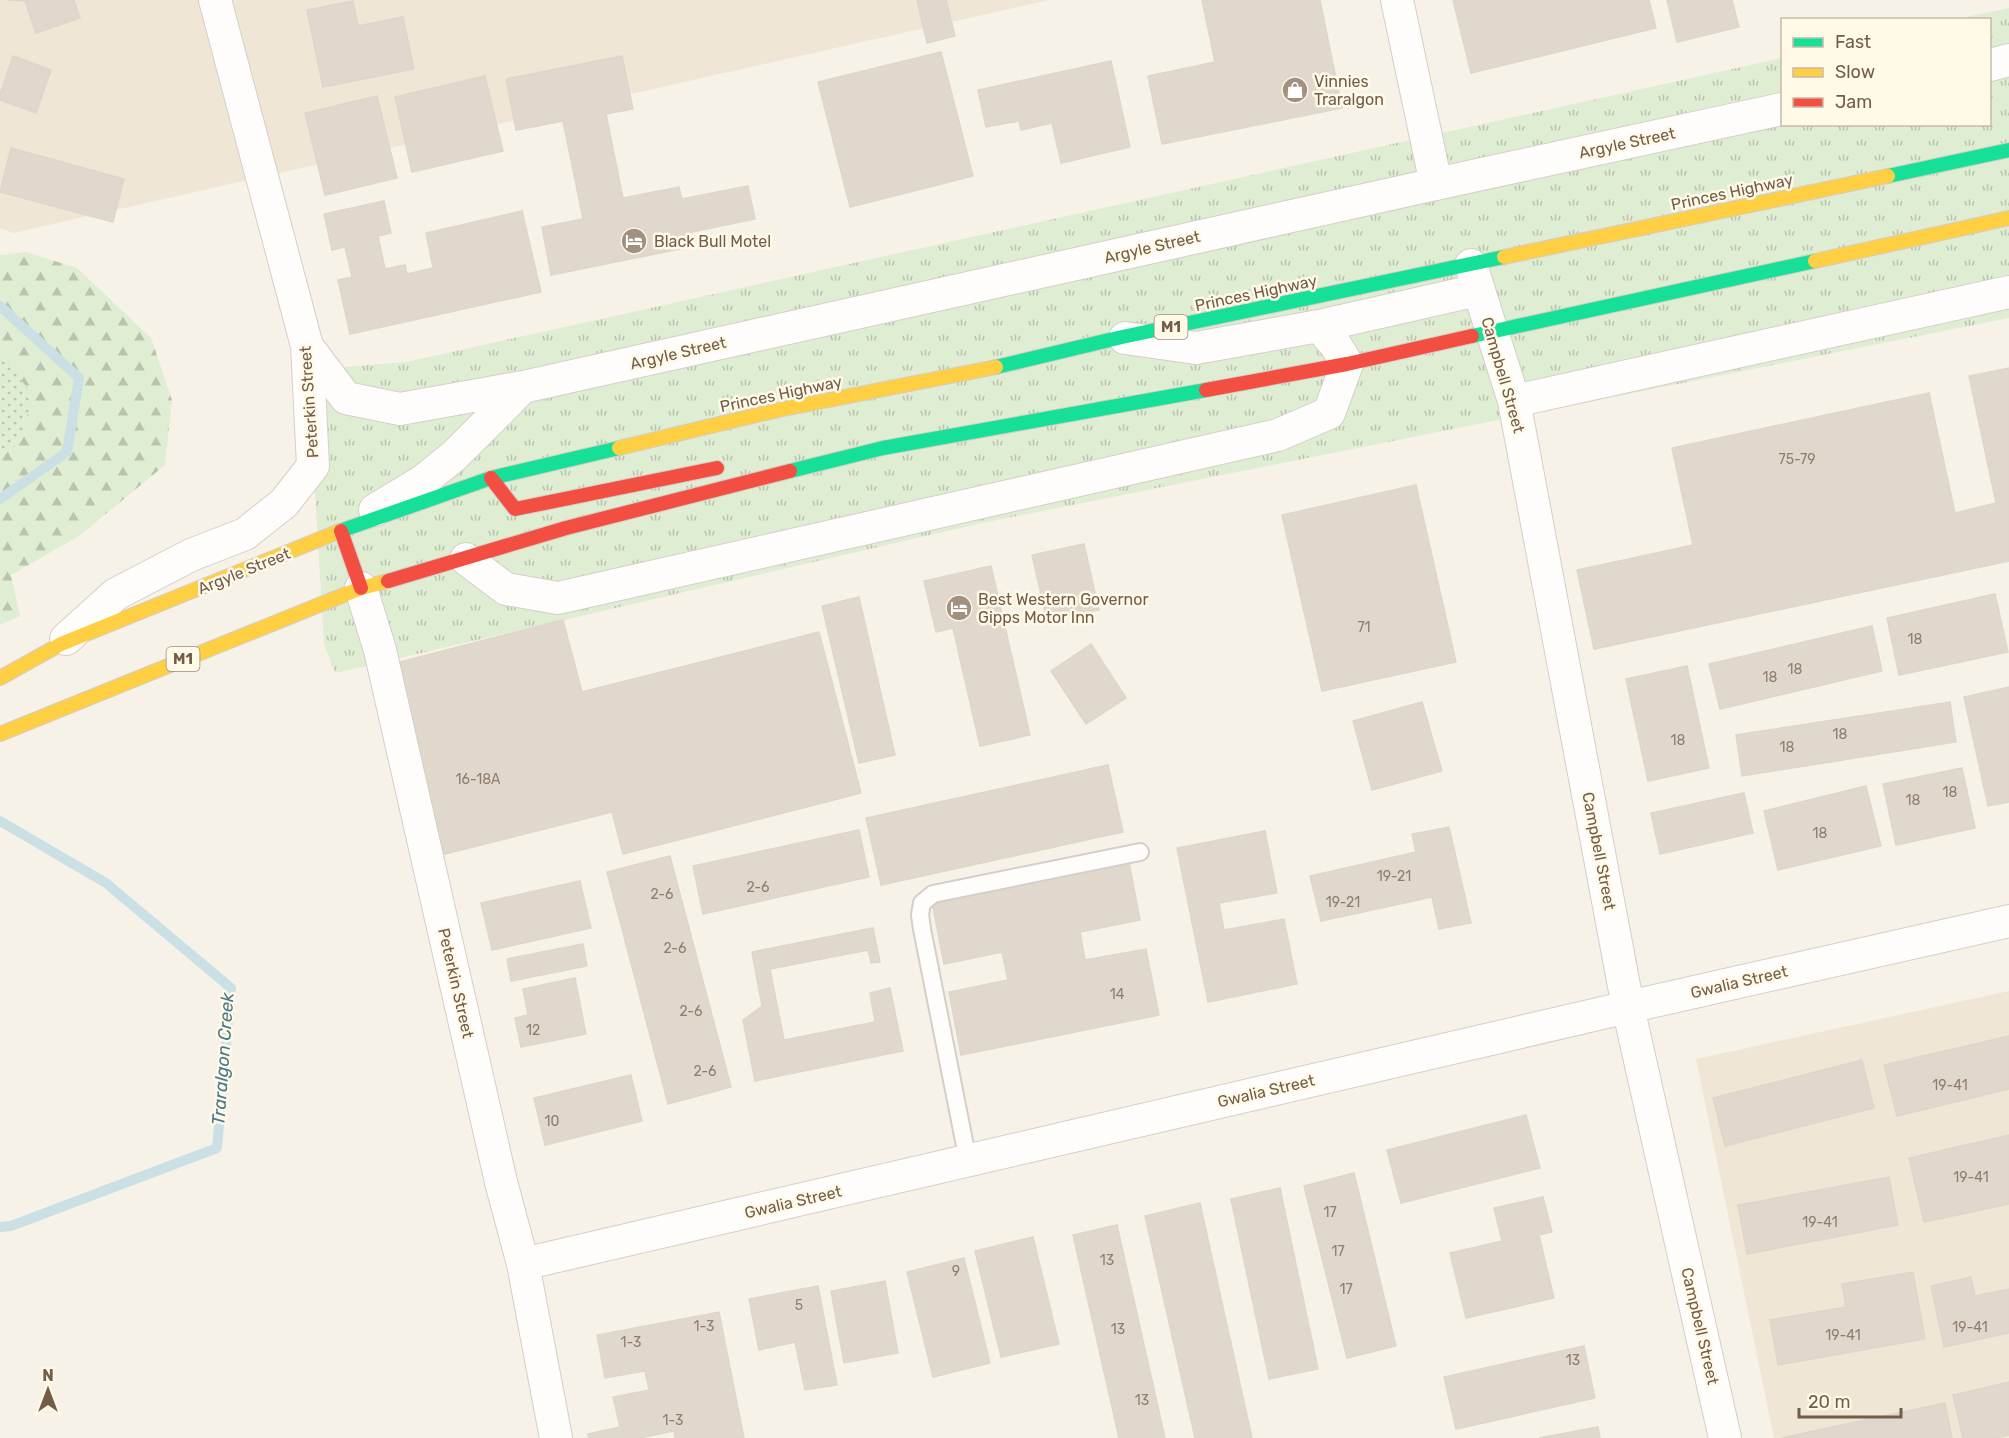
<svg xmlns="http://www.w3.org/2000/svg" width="2009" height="1438" font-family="Rubik,sans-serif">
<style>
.residential{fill:#efe6d5}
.grass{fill:url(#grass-tufts)}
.forest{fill:url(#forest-firs)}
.park{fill:url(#park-dots)}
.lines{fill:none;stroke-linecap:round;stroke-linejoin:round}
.stream{stroke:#cbe0e5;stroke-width:10}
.building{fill:#e0d8cd;stroke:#dfd6cb;stroke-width:1.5}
.lane-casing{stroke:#d5cfc7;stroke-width:20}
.street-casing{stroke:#d5cfc7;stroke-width:34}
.fast-casing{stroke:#d5cdc5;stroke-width:16}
.slow-casing{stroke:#d5cdc5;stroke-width:16}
.jam-casing{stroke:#d5cdc5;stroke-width:16}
.lane{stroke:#fefdfc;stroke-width:16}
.street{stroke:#fefdfc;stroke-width:32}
.fast{stroke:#16e098;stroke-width:14}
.slow{stroke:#ffcf43;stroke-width:14}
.jam{stroke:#f24e42;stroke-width:14}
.labels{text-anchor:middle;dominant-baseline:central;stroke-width:5;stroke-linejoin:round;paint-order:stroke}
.number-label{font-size:14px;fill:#907e6d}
.shield{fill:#fff9e8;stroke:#9d8c79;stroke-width:1.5}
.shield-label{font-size:15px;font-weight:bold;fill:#735d49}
.poi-label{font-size:16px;fill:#735d49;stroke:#fff9e8;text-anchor:start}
.street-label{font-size:16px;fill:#735d49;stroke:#fff9e8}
.water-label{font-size:18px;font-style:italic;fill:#47788c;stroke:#fff9e8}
</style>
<defs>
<pattern id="grass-tufts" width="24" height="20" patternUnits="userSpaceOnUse" patternTransform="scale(1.5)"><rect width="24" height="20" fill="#dfedd3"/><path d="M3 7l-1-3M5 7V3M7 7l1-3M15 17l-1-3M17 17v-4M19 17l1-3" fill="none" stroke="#b9c3ad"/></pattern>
<pattern id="forest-firs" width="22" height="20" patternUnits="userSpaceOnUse" patternTransform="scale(1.5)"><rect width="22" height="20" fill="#dfedd3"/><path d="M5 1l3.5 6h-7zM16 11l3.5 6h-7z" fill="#b9c3ad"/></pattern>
<pattern id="park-dots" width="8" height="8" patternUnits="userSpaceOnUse" patternTransform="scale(1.5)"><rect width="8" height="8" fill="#dfedd3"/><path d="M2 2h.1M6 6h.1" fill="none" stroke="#b9c3ad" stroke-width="1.8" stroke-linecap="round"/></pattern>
</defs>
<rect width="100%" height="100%" fill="#f6f2e8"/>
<!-- residential -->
<path class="residential" d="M0 0H1049L13 233 0 228Z
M2009 991V1438H1774L1696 1059Z"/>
<!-- grass -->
<path class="grass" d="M2009 8V318L982 523 335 673 324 644 308 370 406 362 1782 58V124H1990V20L1956 19Z"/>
<!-- forest -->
<path class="forest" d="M26 252 77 268 151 338 172 400 165 465 79 536 11 575 20 616 0 625V456L17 445 0 352V255Z"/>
<!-- park -->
<path class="park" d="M0 352 34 397 17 445 0 456Z"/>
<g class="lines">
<!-- stream -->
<path class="stream" d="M0 306 79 378 67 452 0 499
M0 821 106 883 231 988 217 1148 11 1226 0 1227"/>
</g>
<!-- building -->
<path class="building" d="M8 0H74L80 18 36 33 25 1Z
M917 0H946L955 36 927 43Z
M1202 0H1320L1342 108 1162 144 1148 76 1215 62Z
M1453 0H1649L1656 28 1471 73Z
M1667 0H1732L1739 27 1677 42Z
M353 1 358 26 403 17 414 69 323 87 307 10Z
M941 52 973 176 850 207 818 82Z
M13 56 51 70 36 113 0 100V94Z
M622 56 633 109 606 114 623 198 679 187 682 199 748 186 755 219 687 233 690 247 551 275 542 227 583 219 563 121 516 130 506 79Z
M1111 61 1130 147 1061 163 1052 123 1021 130 1019 121 986 127 978 90Z
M485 76 503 151 412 172 395 97Z
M377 96 397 178 325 195 305 113Z
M11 148 124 179 113 222 0 192Z
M384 201 391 233 378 236 385 269 405 265 407 274 433 268 426 233 522 211 541 292 350 334 338 280 352 277 345 247 332 250 324 214Z
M2009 368V561L1594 649 1577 570 1693 545 1672 448 1929 393 1955 513 1996 503 1969 376Z
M1416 485 1456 662 1322 691 1282 515Z
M1084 544 1099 610 1047 621 1032 555Z
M991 566 1030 735 980 746 953 628 936 632 924 581Z
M1995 594 2008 652 1899 675 1887 618Z
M859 597 895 755 859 763 822 606Z
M563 620 582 692 819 632 861 793 623 854 612 812 437 856 388 665Z
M1872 626 1882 671 1720 709 1709 664Z
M1091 644 1126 698 1086 724 1051 671Z
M1687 666 1709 768 1648 781 1626 679Z
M2009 687V802L1988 806 1964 697Z
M1422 702 1442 771 1372 790 1353 721Z
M1950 702 1956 742 1742 776 1736 735Z
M1108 765 1123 832 881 885 866 818Z
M1962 768 1975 828 1896 845 1883 784Z
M1866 786 1881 846 1778 870 1764 811Z
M1744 793 1753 833 1660 854 1651 813Z
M1449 827 1471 923 1439 929 1432 897 1321 921 1310 876 1416 852 1412 834Z
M859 830 869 877 703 914 693 866Z
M1265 831 1277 893 1219 903 1224 930 1284 919 1297 984 1208 1002 1177 848Z
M670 856 731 1087 668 1104 607 872Z
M1129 862 1140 920 1080 932 1085 960 1146 949 1159 1015 961 1055 949 992 1008 980 1002 952 944 964 932 902Z
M580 881 591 928 492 950 481 903Z
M873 928 880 962 871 963 868 950 770 969 784 1040 875 1022 870 993 890 988 903 1051 755 1081 743 1020 762 1006 752 952Z
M583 944 587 966 511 981 507 959Z
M575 978 586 1034 521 1047 515 1018 528 1015 523 989Z
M2009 1036V1089L1897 1116 1884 1065Z
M1862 1060 1874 1108 1725 1146 1713 1098Z
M631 1075 642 1121 545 1145 534 1098Z
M1526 1115 1540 1168 1401 1203 1387 1150Z
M2009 1135V1204L1924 1222 1909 1158Z
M1354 1173 1396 1346 1347 1358 1304 1186Z
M1889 1177 1898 1225 1747 1254 1738 1205Z
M1280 1188 1318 1369 1269 1379 1231 1199Z
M1543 1197 1552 1232 1539 1235 1554 1298 1466 1318 1450 1253 1502 1241 1494 1208Z
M1200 1203 1252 1438H1195L1145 1216Z
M1117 1225 1165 1438H1119L1073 1235Z
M1033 1237 1059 1344 1001 1357 975 1251Z
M964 1258 990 1363 933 1377 907 1272Z
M1913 1272 1925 1339 1778 1365 1770 1320 1846 1307 1842 1284Z
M1971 1277 1975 1296 2009 1289V1333L1944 1347 1931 1286Z
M885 1281 898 1353 844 1363 831 1291Z
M818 1286 837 1385 805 1390 795 1342 759 1350 749 1299Z
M719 1312 744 1438H675L674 1431 640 1438H589L588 1434 620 1427 613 1397 649 1390 645 1371 605 1378 597 1335Z
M1584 1346 1595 1398 1456 1429 1444 1377Z
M2009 1382V1435L1996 1438H1963L1953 1395Z
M1945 1403 1952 1438H1781Z
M1598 1427 1600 1438H1539Z"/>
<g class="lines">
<!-- lane casing -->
<g class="lane-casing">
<path id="lane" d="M968 1161 922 929 920 915 922 903 933 894 1140 852"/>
</g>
<!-- street casing -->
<g class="street-casing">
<path id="street" d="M1397 0 1436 184
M1990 65 2009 60
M1471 265 1514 401 1628 1007 1725 1438
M1319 326 1478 290
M307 346 346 398 400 409 523 387 1436 184 1782 109
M1514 401 2009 292
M375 510 423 481 455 455 523 387
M466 559 506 589 558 598 1278 435 1329 413 1347 364 1335 344 1319 326 1196 348 1125 338
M361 588 380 650 501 1182 523 1264 556 1438
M66 639 116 594 191 555 245 534 284 503 313 466 307 346 215 0
M523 1264 1628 1007 2009 921"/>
</g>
<!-- fast casing -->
<g class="fast-casing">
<path id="fast" d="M1888 176 2009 150
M1472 336 1815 261
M996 367 1122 337 1504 257
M790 471 883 448 1206 390
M340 531 491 478 619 448"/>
</g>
<!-- slow casing -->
<g class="slow-casing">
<path id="slow" d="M1504 257 1888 176
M1815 261 2009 218
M619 448 778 410 996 367
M0 678 61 644 340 531
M0 734 361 588 388 581"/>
</g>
<!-- jam casing -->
<g class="jam-casing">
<path id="jam" d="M1206 390 1347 364 1472 336
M491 478 515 509 717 468
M341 531 361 588
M388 581 566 528 790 471"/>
</g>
<!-- lane -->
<use href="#lane" class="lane"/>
<!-- street -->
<use href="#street" class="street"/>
<!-- fast -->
<use href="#fast" class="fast"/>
<!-- slow -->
<use href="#slow" class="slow"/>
<!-- jam -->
<use href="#jam" class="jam"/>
</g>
<!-- icons -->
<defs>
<g id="shop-disc" transform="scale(1.35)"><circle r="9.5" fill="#a19181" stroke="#fff9e8"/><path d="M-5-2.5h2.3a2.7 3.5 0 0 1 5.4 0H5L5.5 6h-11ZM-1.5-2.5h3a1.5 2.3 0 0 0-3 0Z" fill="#fff"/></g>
<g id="hotel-disc" transform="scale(1.35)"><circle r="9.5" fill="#a19181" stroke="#fff9e8"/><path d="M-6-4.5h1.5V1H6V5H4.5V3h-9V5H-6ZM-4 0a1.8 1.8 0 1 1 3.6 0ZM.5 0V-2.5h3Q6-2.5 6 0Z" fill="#fff"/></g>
</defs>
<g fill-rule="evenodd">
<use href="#shop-disc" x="1295" y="90"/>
<use href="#hotel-disc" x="634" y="241"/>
<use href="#hotel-disc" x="959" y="608"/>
</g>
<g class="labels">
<!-- number labels -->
<g class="number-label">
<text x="1797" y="459">75-79</text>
<text x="1364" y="627">71</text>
<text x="1915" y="639">18</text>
<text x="1795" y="669">18</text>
<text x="1770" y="677">18</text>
<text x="1840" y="734">18</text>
<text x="1678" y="740">18</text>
<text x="1787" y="747">18</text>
<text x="478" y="779">16-18A</text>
<text x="1950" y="792">18</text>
<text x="1913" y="800">18</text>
<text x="1820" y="833">18</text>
<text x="1394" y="876">19-21</text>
<text x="758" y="887">2-6</text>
<text x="662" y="894">2-6</text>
<text x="1343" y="902">19-21</text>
<text x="675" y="948">2-6</text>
<text x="1117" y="994">14</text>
<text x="691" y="1011">2-6</text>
<text x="533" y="1030">12</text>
<text x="705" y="1071">2-6</text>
<text x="1950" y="1085">19-41</text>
<text x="552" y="1121">10</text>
<text x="1971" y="1177">19-41</text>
<text x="1330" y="1212">17</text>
<text x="1820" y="1222">19-41</text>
<text x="1338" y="1251">17</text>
<text x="1107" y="1260">13</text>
<text x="956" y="1271">9</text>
<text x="1346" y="1289">17</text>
<text x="799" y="1305">5</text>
<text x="704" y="1326">1-3</text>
<text x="1970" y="1327">19-41</text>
<text x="1118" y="1329">13</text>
<text x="1843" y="1335">19-41</text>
<text x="631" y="1342">1-3</text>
<text x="1573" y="1360">13</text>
<text x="1142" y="1400">13</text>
<text x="673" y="1420">1-3</text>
</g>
<!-- shield labels -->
<g class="shield">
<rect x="1154.5" y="315" width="33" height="24" rx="4.5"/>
<rect x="166.5" y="647" width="33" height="24" rx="4.5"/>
</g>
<g class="shield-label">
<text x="1171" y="327">M1</text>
<text x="183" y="659">M1</text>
</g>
<!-- poi labels -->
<g class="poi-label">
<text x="1314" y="81">Vinnies<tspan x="1314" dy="18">Traralgon</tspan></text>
<text x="654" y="241">Black Bull Motel</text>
<text x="978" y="599">Best Western Governor<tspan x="978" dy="18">Gipps Motor Inn</tspan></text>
</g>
<!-- street labels -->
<g class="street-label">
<text transform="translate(1627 143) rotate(-12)">Argyle Street</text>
<text transform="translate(1732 192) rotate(-12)">Princes Highway</text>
<text transform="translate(1152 247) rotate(-13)">Argyle Street</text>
<text transform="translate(1256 293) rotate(-12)">Princes Highway</text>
<text transform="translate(678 353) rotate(-13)">Argyle Street</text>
<text transform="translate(1503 375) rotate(74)">Campbell Street</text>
<text transform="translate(781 394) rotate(-12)">Princes Highway</text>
<text transform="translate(309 402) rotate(-94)">Peterkin Street</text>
<text transform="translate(244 571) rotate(-22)">Argyle Street</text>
<text transform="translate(1599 851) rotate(79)">Campbell Street</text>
<text transform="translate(1739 982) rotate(-13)">Gwalia Street</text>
<text transform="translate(456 983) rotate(77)">Peterkin Street</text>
<text transform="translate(1266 1091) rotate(-13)">Gwalia Street</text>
<text transform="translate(793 1202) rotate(-13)">Gwalia Street</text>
<text transform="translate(1700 1326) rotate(77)">Campbell Street</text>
</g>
<!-- water labels -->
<g class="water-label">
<text transform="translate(223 1059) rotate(-86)">Traralgon Creek</text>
</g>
</g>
<!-- legend -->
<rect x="1781" y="18" width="210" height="108" fill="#fff9e8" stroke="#c7bba8" stroke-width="1.5"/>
<rect x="1793" y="38" width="30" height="9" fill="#16e098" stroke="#c7bba8" stroke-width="1.5"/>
<text x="1835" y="48" font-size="18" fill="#735d49">Fast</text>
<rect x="1793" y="68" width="30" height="9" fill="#ffcf43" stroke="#c7bba8" stroke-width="1.5"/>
<text x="1835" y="78" font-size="18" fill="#735d49">Slow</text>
<rect x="1793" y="98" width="30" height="9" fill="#f24e42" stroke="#c7bba8" stroke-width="1.5"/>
<text x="1835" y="108" font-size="18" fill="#735d49">Jam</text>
<!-- north arrow -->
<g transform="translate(48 1390)" stroke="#fff9e8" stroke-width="4.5" paint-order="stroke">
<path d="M0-4.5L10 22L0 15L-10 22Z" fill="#735d49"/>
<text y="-9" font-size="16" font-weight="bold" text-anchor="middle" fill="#735d49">N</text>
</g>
<!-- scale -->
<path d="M1799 1408v9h102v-9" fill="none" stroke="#735d49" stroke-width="3"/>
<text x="1808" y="1408" font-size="18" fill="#735d49" stroke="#fff9e8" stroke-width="4.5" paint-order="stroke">20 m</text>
</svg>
